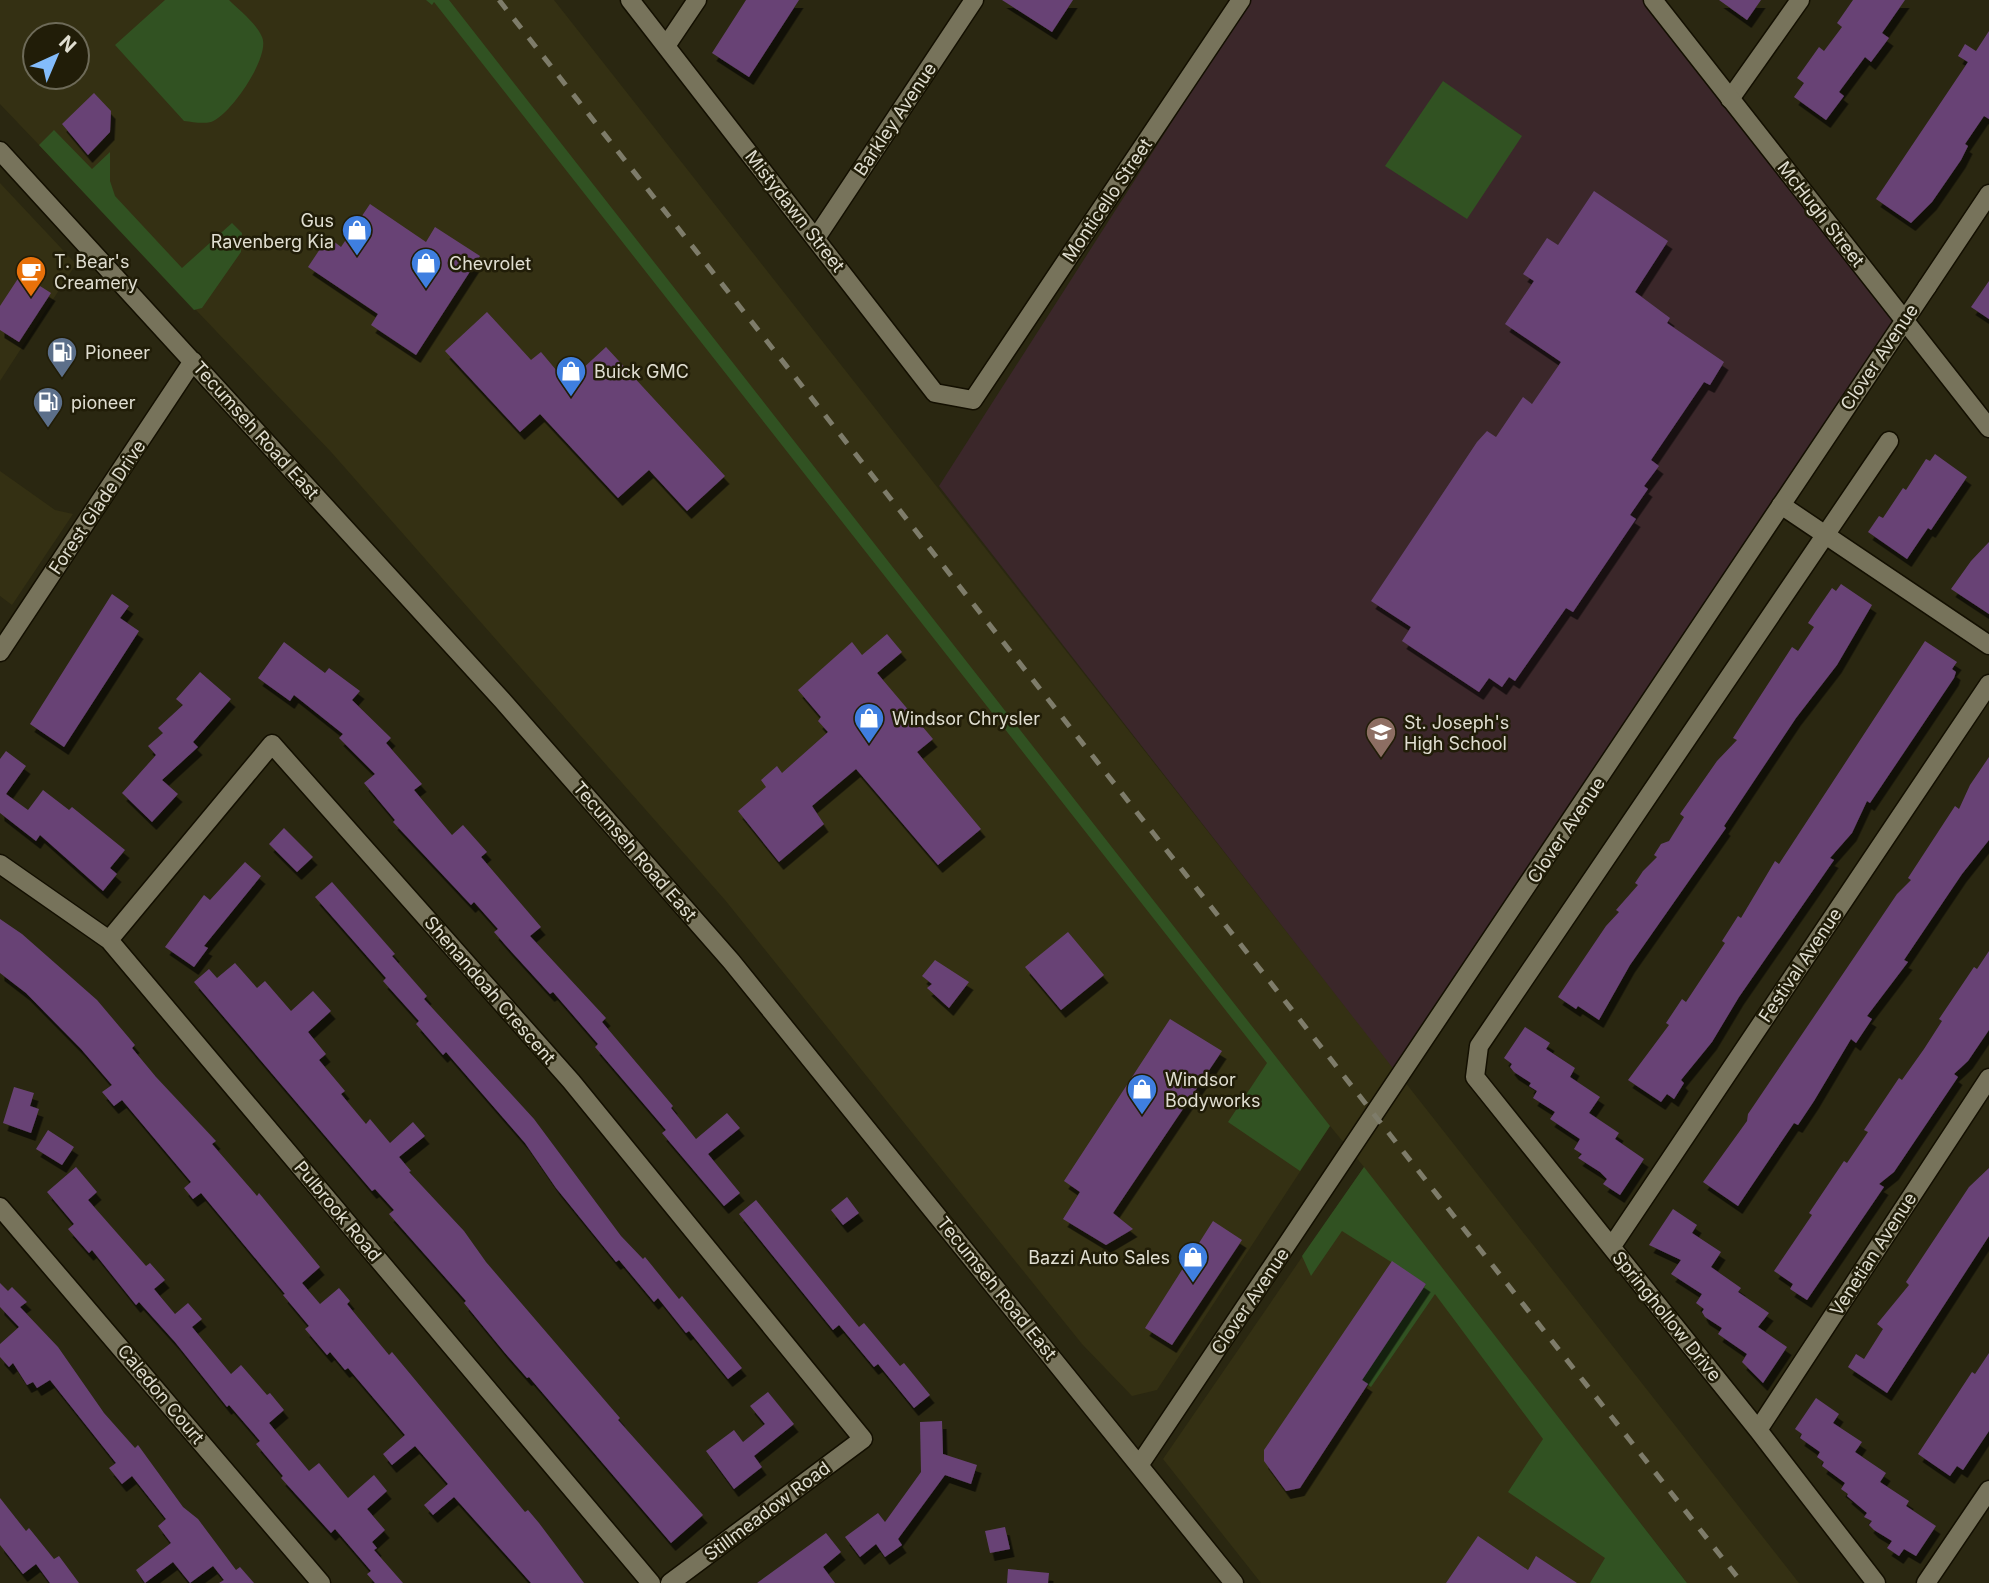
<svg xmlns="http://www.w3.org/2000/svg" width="1989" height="1583" font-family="Inter,sans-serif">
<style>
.built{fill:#343013;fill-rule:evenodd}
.education{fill:#3b272a}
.green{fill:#315222}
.building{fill:#684375;filter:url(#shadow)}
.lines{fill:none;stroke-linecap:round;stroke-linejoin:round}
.street-casing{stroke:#130f00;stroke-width:21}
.secondary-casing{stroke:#130f00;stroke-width:21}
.street{stroke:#77735b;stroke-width:18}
.secondary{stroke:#77735b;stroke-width:18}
.rail{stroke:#7e7c6a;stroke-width:5;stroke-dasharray:12 12;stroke-linecap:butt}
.labels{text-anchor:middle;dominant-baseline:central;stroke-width:5;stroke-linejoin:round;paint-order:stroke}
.street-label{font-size:18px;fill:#e0ded1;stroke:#211d08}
.poi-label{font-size:18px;fill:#e0ded1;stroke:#211d08;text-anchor:start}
</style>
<defs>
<filter id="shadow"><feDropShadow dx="4.5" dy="8" stdDeviation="0" flood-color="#0009"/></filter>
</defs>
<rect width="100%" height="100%" fill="#2a2711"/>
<!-- built -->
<path class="built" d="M0 0H554L1799 1583H1687L1638 1520 1595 1583H1261L1163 1459 1364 1167 1330 1126 1157 1390 1132 1396 1082 1344 725 900 332 453 0 104ZM35 35H77V77H35Z
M0 183 76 264 0 381Z
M0 471 55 510 73 514 12 605 0 596Z"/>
<!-- education -->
<path class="education" d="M1250 0H1653L1903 320 1399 1076 939 486Z"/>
<!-- green -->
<path class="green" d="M165 0H229C239 10 257 24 262 37 271 56 230 116 211 122 202 124 193 122 184 121L115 45Z
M426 0H449L1330 1126 1300 1171 1228 1122 1267 1063 434 2 432 5Z
M1443 81 1522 136 1467 219 1385 166Z
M54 130 92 169 110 152V181L115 196 182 268 232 223 242 233 241 252 202 308 194 310 39 145Z
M1364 1167 1687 1583H1590L1605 1558 1508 1492 1543 1439 1435 1294 1371 1387 1327 1357 1372 1365 1426 1284 1342 1231 1311 1276 1302 1256Z"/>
<!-- building -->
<path class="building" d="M746 0H799L749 77 712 53Z
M1002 0H1073L1052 32Z
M1719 0H1761L1747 20Z
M1853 0H1905L1882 33 1889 38 1871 62 1865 57 1839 92 1844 96 1826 120 1794 97 1804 83 1797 78 1819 47 1824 51 1842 27 1837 23Z
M1989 31V119L1984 116 1965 144 1968 146 1961 160 1932 202 1911 223 1876 199 1968 62 1958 56 1965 44 1976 51Z
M94 93 111 111 110 132 88 155 62 124Z
M1594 191 1668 241 1635 292 1670 318 1667 323 1724 362 1710 385 1704 382 1651 460 1659 466 1644 486 1648 489 1630 515 1636 519 1573 612 1566 608 1515 681 1509 677 1502 687 1489 678 1479 692 1402 641 1411 627 1371 601 1477 442 1487 431 1496 437 1523 397 1532 404 1561 362 1505 324 1534 281 1523 274 1547 238 1558 245Z
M370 204 426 242 435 227 480 256 416 355 371 325 378 314 308 267 328 237 341 247Z
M21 274 51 293 19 342 0 330V306Z
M1989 281V319L1971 307Z
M487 312 531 360 541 352 567 383 606 347 725 476 687 511 649 470 618 498 540 414 520 432 445 351Z
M1935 454 1967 477 1931 530 1928 528 1907 559 1868 532 1879 516 1883 518 1903 488 1906 490 1926 459 1930 461Z
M1989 542V614L1951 589 1971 561Z
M1841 584 1872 605 1837 665 1796 718 1724 826 1726 828 1630 965 1599 1020 1578 1006 1576 1009 1558 997 1606 926 1619 912 1616 910 1638 885 1635 883 1643 871 1657 857 1654 855 1661 844 1669 841 1684 817 1680 814 1717 761 1737 740 1733 738 1792 647 1798 651 1814 627 1808 623 1816 611 1832 588 1836 591Z
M112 594 129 606 120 618 139 631 64 747 30 724Z
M887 634 902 652 877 673 933 739 917 752 981 829 938 865 856 769 812 806 824 824 779 862 738 811 766 787 761 780 777 766 782 773 828 732 818 721 821 717 798 690 852 642 862 655Z
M1925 641 1957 662 1952 669 1956 672 1954 678 1870 803 1867 801 1852 833 1830 858 1834 860 1739 997 1712 1042 1681 1080 1684 1083 1674 1099 1667 1094 1661 1102 1628 1080 1669 1025 1666 1023 1682 999 1686 1002 1725 943 1722 941 1738 916 1741 918 1775 861 1779 864Z
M284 642 325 673 329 668 360 691 352 700 391 738 386 743 422 784 414 790 452 835 463 825 487 852 481 857 541 927 530 936 606 1018 602 1022 673 1106 671 1108 696 1139 727 1113 740 1128 708 1154 740 1193 724 1206 662 1133 666 1130 595 1047 598 1044 553 992 550 994 508 948 494 932 498 929 474 902 471 905 393 822 395 820 364 783 375 774 339 738 343 734 294 695 290 701 258 678Z
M200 672 231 699 193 742 198 747 162 780 178 794 152 822 122 793 156 755 148 746 163 733 158 728 183 705 176 699Z
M6 751 26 766 6 794 28 810 43 790 69 810 72 807 125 850 110 868 117 874 103 891 40 835 36 841 0 813V759Z
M1989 757V840L1962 874 1904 960 1908 962 1867 1016 1872 1019 1856 1043 1851 1039 1814 1101 1798 1125 1794 1123 1738 1206 1703 1182 1747 1121 1748 1114 1897 894 1911 880 1908 878 1955 806 1959 809 1970 785Z
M284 828 313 857 297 872 269 844Z
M245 862 261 876 204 946 208 948 194 967 165 947 204 895 210 900Z
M332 882 395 954 392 956 427 996 424 999 534 1119 621 1236 643 1259 645 1257 679 1299 682 1296 742 1368 728 1379 689 1331 686 1333 658 1298 654 1302 619 1260 616 1262 556 1188 525 1143 446 1052 443 1055 416 1024 419 1021 383 981 386 978 315 897Z
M0 919 22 934 97 1000 135 1045 132 1048 156 1077 216 1141 212 1144 257 1196 259 1193 320 1267 302 1283 320 1304 339 1288 350 1301 347 1304 389 1355 392 1352 525 1512 528 1510 539 1523 584 1583H531L454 1497 433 1515 424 1505 448 1484 415 1446 392 1465 383 1454 405 1435 348 1368 345 1370 330 1352 327 1355 305 1329 309 1326 283 1295 285 1294 201 1193 193 1199 184 1188 191 1182 122 1100 114 1106 102 1092 112 1085 81 1049 26 993 0 973Z
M1068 932 1104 975 1061 1010 1025 967Z
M1989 951V1030L1968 1061 1954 1074 1958 1077 1894 1172 1879 1184 1884 1187 1807 1300 1790 1289 1793 1284 1774 1271 1812 1215 1809 1213 1844 1161 1847 1163 1868 1132 1864 1130 1899 1078 1902 1080 1924 1049 1942 1021 1939 1019 1974 967 1977 969Z
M935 960 969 982 949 1008 927 988 932 984 922 976Z
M235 963 257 988 265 981 291 1011 313 991 331 1011 308 1032 326 1054 319 1060 345 1091 341 1094 366 1124 370 1119 390 1143 413 1122 425 1136 399 1157 411 1171 409 1172 464 1231 486 1262 620 1418 618 1420 703 1515 671 1543 529 1377 527 1378 505 1353 464 1303 466 1301 389 1214 394 1210 375 1189 372 1191 194 982 209 969 217 978Z
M1170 1019 1222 1051 1113 1213 1133 1229 1106 1245 1063 1219 1080 1192 1064 1181Z
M1525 1027 1550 1043 1546 1049 1575 1068 1570 1077 1600 1097 1589 1113 1619 1133 1615 1139 1644 1159 1620 1195 1603 1184 1607 1179 1600 1172 1578 1158 1582 1154 1574 1149 1580 1139 1550 1119 1555 1112 1533 1098 1537 1091 1529 1086 1531 1083 1514 1072 1510 1067 1512 1064 1504 1058Z
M14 1087 34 1093 30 1106 39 1109 31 1133 3 1123Z
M48 1130 74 1147 62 1165 36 1149Z
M76 1167 97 1192 88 1200 146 1266 150 1263 165 1280 154 1289 175 1314 188 1303 202 1319 192 1327 231 1374 241 1365 267 1395 270 1393 284 1410 269 1423 309 1471 319 1463 348 1498 374 1475 387 1491 367 1509 385 1530 372 1542 377 1548 374 1550 403 1583H375L367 1574 371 1571 335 1529 331 1533 281 1478 283 1476 256 1444 260 1441 229 1405 227 1407 175 1342 139 1302 136 1305 92 1250 89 1253 68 1229 74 1224 47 1192Z
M1989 1168V1236L1887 1393 1848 1367 1856 1354 1864 1359 1883 1329 1877 1324 1909 1285 1906 1282 1969 1187Z
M847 1197 859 1213 843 1225 831 1210Z
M756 1200 859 1327 864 1323 900 1366 904 1363 930 1395 914 1408 878 1364 874 1367 839 1325 833 1330 739 1214Z
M1673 1209 1697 1225 1692 1233 1721 1252 1711 1267 1741 1288 1738 1292 1769 1313 1758 1327 1787 1347 1763 1383 1742 1362 1747 1354 1718 1334 1722 1328 1705 1317 1702 1312 1704 1309 1696 1303 1702 1294 1671 1274 1681 1260 1649 1245Z
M1213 1221 1242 1240 1172 1345 1145 1328Z
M1392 1261 1426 1284 1362 1380 1368 1384 1300 1488 1286 1491 1264 1461V1450Z
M0 1283 8 1291 12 1287 27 1302 20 1307 58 1347 104 1413 135 1448 138 1445 183 1507 198 1519 236 1570 240 1567 254 1583H219L224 1580 213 1566 190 1583 173 1562 145 1583 136 1570 171 1543 158 1526 166 1519 132 1476 122 1484 109 1468 116 1463 50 1380 37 1388 33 1382 27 1385 13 1363 9 1367 0 1357V1344L19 1327 0 1307Z
M1989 1353V1431L1963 1470 1957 1466 1950 1476 1918 1454 1972 1372 1975 1374Z
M768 1392 794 1424 754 1456 762 1467 734 1489 706 1451 734 1430 743 1442 765 1424 750 1406Z
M1816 1398 1839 1414 1833 1423 1862 1442 1855 1452 1886 1473 1880 1482 1909 1501 1906 1506 1936 1526 1916 1556 1904 1549 1899 1556 1887 1548 1892 1541 1874 1530 1869 1525 1872 1521 1864 1517 1867 1513 1847 1496 1848 1494 1841 1489 1845 1483 1822 1466 1824 1462 1817 1457 1820 1452 1800 1438 1802 1434 1795 1429Z
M942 1421 943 1454 977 1465 971 1484 945 1475 898 1539 902 1545 885 1557 876 1544 860 1557 845 1537 878 1513 885 1522 921 1472 920 1422Z
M0 1498 26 1531 29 1528 54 1559 59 1556 79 1583H50L36 1564 23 1574 0 1545Z
M1005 1527 1010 1549 990 1553 985 1531Z
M826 1533 841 1552 823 1567 835 1583H757Z
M1478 1536 1528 1570 1536 1556 1577 1583H1446Z
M1008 1569 1049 1573 1048 1583H1007Z"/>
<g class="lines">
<!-- street casing -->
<g class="street-casing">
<path id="street" d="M630 0 935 393 973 400 1241 0
M666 46 697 0
M1730 99 1800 0
M816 238 974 0
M1927 287 1989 194
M1781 505 1989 645
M0 864 109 940 651 1583
M109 940 272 744 571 1081 863 1439 670 1583
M0 1207 321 1583
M1612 1246 1989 684
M1758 1430 1989 1078
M1876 1583 1758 1430 1475 1077 1479 1046 1889 441
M1926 1583 1989 1490"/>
</g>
<!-- secondary casing -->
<g class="secondary-casing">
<path id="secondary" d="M1653 0 1989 428
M0 151 502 700 731 961 1234 1583
M0 652 193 361
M1140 1464 1927 287"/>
</g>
<!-- street -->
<use href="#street" class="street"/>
<!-- secondary -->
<use href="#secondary" class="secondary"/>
<!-- rail -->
<path class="rail" d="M499 0 1742 1583"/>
</g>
<!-- icons -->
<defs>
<g id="shop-pin" transform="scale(1.575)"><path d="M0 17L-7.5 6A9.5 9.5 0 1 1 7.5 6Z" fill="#3f7fe0" stroke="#211d08"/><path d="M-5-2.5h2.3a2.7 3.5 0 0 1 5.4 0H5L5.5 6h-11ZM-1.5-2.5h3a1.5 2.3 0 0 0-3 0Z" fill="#fff"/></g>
<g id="cafe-pin" transform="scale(1.575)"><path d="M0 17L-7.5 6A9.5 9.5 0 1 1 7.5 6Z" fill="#e8710a" stroke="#211d08"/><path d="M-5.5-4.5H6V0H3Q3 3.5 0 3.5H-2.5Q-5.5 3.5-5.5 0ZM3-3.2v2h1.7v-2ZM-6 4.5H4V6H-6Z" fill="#fff"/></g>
<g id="fuel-pin" transform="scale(1.575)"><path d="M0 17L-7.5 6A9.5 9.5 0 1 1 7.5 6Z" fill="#5c6f8a" stroke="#211d08"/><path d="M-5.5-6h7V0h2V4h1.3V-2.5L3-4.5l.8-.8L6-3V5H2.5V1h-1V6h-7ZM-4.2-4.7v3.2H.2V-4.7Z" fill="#fff"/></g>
<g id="school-pin" transform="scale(1.575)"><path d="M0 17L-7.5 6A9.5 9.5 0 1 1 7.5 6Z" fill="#8d6e63" stroke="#211d08"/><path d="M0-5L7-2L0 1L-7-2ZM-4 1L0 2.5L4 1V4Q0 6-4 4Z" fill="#fff"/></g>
</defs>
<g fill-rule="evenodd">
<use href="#shop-pin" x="357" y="230"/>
<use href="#shop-pin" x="426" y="263"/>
<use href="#cafe-pin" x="31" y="271"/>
<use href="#fuel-pin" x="62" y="352"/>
<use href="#shop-pin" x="571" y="371"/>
<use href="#fuel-pin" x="48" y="402"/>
<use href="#shop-pin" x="869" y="718"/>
<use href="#school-pin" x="1381" y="732"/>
<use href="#shop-pin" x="1142" y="1089"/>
<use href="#shop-pin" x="1193" y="1257"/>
</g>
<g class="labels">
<!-- street labels -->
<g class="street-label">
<text transform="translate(895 119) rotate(-56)">Barkley Avenue</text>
<text transform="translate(1107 200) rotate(-56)">Monticello Street</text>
<text transform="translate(795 211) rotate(52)">Mistydawn Street</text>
<text transform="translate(1821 214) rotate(52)">McHugh Street</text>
<text transform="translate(1879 357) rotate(-56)">Clover Avenue</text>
<text transform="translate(256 430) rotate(48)">Tecumseh Road East</text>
<text transform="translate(97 507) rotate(-56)">Forest Glade Drive</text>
<text transform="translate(1566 830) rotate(-56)">Clover Avenue</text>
<text transform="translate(635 851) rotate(49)">Tecumseh Road East</text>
<text transform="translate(1800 965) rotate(-56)">Festival Avenue</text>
<text transform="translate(490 990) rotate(49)">Shenandoah Crescent</text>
<text transform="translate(338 1211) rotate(50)">Pulbrook Road</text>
<text transform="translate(1873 1254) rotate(-57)">Venetian Avenue</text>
<text transform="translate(997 1288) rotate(51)">Tecumseh Road East</text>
<text transform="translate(1250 1301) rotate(-56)">Clover Avenue</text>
<text transform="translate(1667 1316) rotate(51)">Springhollow Drive</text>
<text transform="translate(161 1394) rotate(50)">Caledon Court</text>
<text transform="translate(767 1511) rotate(-37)">Stillmeadow Road</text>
</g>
<!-- poi labels -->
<g class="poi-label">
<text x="334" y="220" text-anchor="end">Gus<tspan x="334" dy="21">Ravenberg Kia</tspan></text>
<text x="54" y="261">T. Bear's<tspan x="54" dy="21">Creamery</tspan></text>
<text x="449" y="263">Chevrolet</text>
<text x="85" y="352">Pioneer</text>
<text x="594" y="371">Buick GMC</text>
<text x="71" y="402">pioneer</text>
<text x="892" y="718">Windsor Chrysler</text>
<text x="1404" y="722">St. Joseph's<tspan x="1404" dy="21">High School</tspan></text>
<text x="1165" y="1079">Windsor<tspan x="1165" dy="21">Bodyworks</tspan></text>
<text x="1170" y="1257" text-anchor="end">Bazzi Auto Sales</text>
</g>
</g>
<!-- north arrow -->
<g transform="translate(56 56) rotate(44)"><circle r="33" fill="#211d08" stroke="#6d6a58" stroke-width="2"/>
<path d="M0-5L12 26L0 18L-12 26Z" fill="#83bcfb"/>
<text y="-10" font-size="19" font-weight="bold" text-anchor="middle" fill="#e0ded1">N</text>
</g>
</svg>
